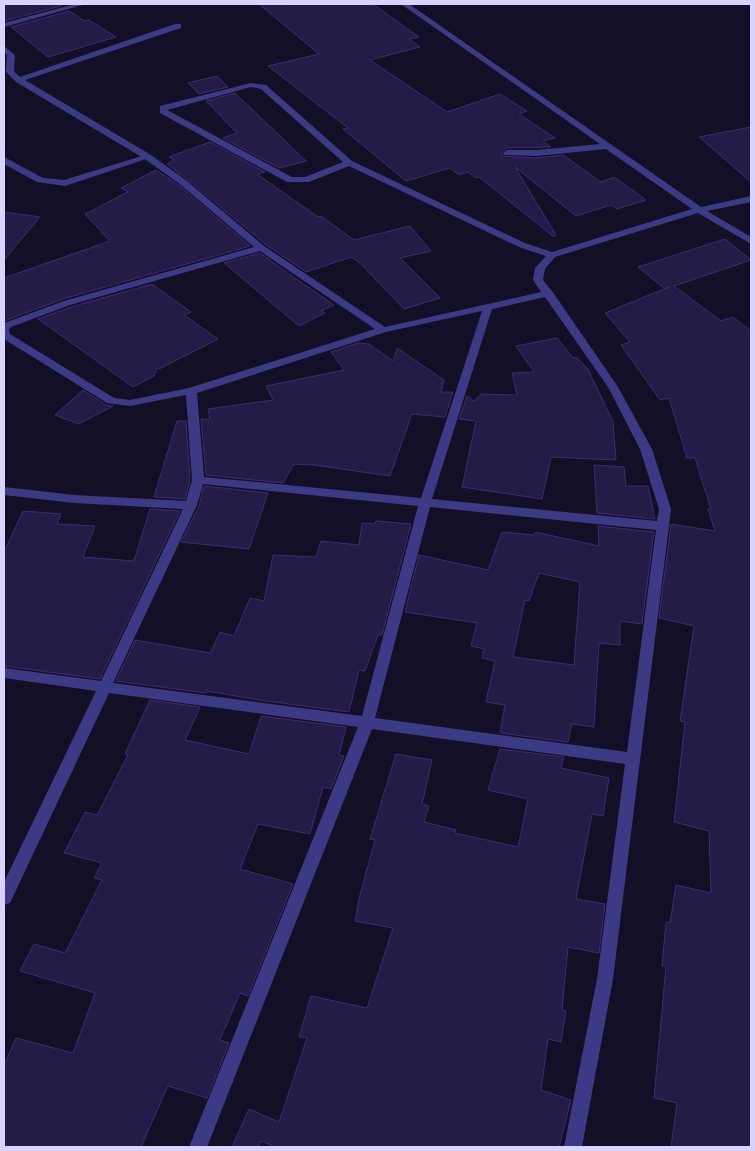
<svg xmlns="http://www.w3.org/2000/svg" width="755" height="1151" font-family="'Archivo Narrow',sans-serif">
<style>
.building{fill:#241b47;stroke:#3b2d73;fill-rule:evenodd}
.lines{fill:none;stroke-linecap:round;stroke-linejoin:round}
.service{fill:#3d3a85;fill-rule:evenodd}
.minor{fill:#3d3a85;fill-rule:evenodd}
</style>
<rect width="100%" height="100%" fill="#130f26"/>
<!-- building -->
<path class="building" d="M4 4H58L61 6 4 21Z
M259 4H373L419 37 409 39 420 47 370 60 447 112 500 94 527 111 519 114 555 138 543 141 551 147 507 148 501 153 502 156 537 158 563 155 601 182 614 177 646 200 617 209 611 205 576 216 515 167 556 235 554 237 479 177 476 178 468 172 459 175 450 168 406 181 343 129 348 128 268 66 319 54Z
M69 11 85 21 89 20 116 37 48 57 11 27Z
M217 76 228 87 199 94 188 83Z
M235 93 306 161 279 168 223 138 237 133 206 101Z
M751 127V182L699 137Z
M210 142 265 172 257 174 318 217 321 216 354 240 410 226 431 251 400 258 440 298 404 309 360 263 351 257 306 272 265 244 188 180 167 164 174 160 169 157Z
M156 170 180 186 250 246 63 299 4 321V278L110 241 85 214 128 192 121 188Z
M4 212 40 217 4 260Z
M725 239 751 260 674 286 721 321 733 317 751 331V1147H671L677 1103 654 1098 666 966H662L666 922 670 923 676 885 711 893 709 831 674 822 685 722 680 721 694 626 659 618 671 524 715 531 708 509H711L695 458H687L669 398 660 400 621 345 630 342 605 313 669 287 665 289 638 267Z
M260 253 292 276 334 305 321 311 325 313 299 326 224 263Z
M152 284 191 312 184 315 218 339 159 369 157 368 154 376 133 387 38 319 71 307Z
M557 338 573 358 576 357 588 369 613 422 616 460 551 457 542 499 462 487 476 421 459 419 467 396 474 401 481 394 517 395 512 373 534 372 516 346Z
M358 343 369 344 393 361 397 348 444 380 441 392H453L445 417 412 414 390 476 314 465 294 464 283 483 206 475 201 419H210L208 409 273 400 266 386 344 370 331 352Z
M83 390 106 405 113 406 79 424 55 415Z
M177 421H186L190 480 185 499 154 497Z
M594 465 624 467 626 486H648L655 519 597 513Z
M204 486 268 493 249 549 181 542 199 506Z
M150 509 180 511 100 679 4 666V552L23 511 61 514 57 524 95 526 83 557 134 561Z
M376 521 411 524 382 635H378L365 671 359 670 349 712 259 700 207 691 206 693 116 681 135 640 210 653 220 632 234 636 250 598 264 601 273 555 316 557 321 541 359 545 362 523 375 524Z
M598 526 654 532 642 624 620 621V645L599 643 594 727 572 724 568 742 500 733 505 705 486 702 495 661 482 658 484 649 471 646 477 623 405 612 419 555 488 570 502 532 534 535 535 532 599 546ZM539 573 580 582 574 665 513 657 525 600 529 601Z
M150 700 200 707 185 740 249 754 261 716 346 727 339 755 344 756 331 789 323 787 310 834 258 824 240 869 293 884 248 996 240 993 220 1040 229 1043 207 1098 168 1086 141 1147H4V1065L16 1038 73 1053 95 993 20 971 34 944 65 953 102 880 94 878 102 863 64 853 85 812 97 815 128 755 125 754Z
M500 749 564 757 561 768 609 778 603 816 592 814 576 899 605 904 599 953 568 947 562 1010 566 1011 561 1042 548 1039 541 1090 571 1100 559 1147H270L271 1145 261 1141 258 1147H232L249 1109 279 1122 307 1038 299 1037 311 996 367 1008 393 928 355 921 360 895 375 840 370 839 396 754 432 760 422 804 429 806 424 822 456 830 455 833 518 847 528 799 488 790Z"/>
<g class="lines">
<!-- service -->
<path class="service" d="M145 155 152 157 65 186 37 182 4 164V157L43 178 64 180Z"/>
<!-- minor -->
<path class="minor" d="M75 4H86L4 27V23Z
M401 4H409L701 207 751 196V202L707 211 751 237V244L698 213 555 257 545 269 543 280 552 291 618 387 652 449 671 509 613 979 582 1147H564L597 979 625 764 372 729 207 1147H189L358 727 109 693 10 903 4 905V882L96 691 4 678V668L101 681 183 509 74 503 4 495V487L74 495 186 501 192 480 186 395 130 406 107 403 4 339V323L64 301 254 247 181 185 145 159 16 82 6 72 7 55 4 52V46L15 55 14 71 20 77 175 24H181V28L25 80 151 155 187 181 264 246 385 327 541 292 533 280 535 268 546 256 519 247 349 166 309 182H287L160 113V106L251 83 266 85 352 161 525 243 552 252 692 209 606 149 537 156 504 155 503 153 507 150H537L600 144ZM251 87 261 89 343 162 305 177H292L167 110ZM260 251 375 329 189 388 130 400 114 398 10 334 9 330 11 327 70 305ZM545 297 608 387 640 449 659 509 657 521 432 499 492 309ZM482 311 421 498 204 477 197 393 386 332ZM203 484 418 506 362 716 113 683 197 505ZM430 507 656 530 627 752 375 718Z"/>
</g>
<!-- border -->
<rect width="755" height="1151" fill="none" stroke="#d9d4ff" stroke-width="10"/>
</svg>
